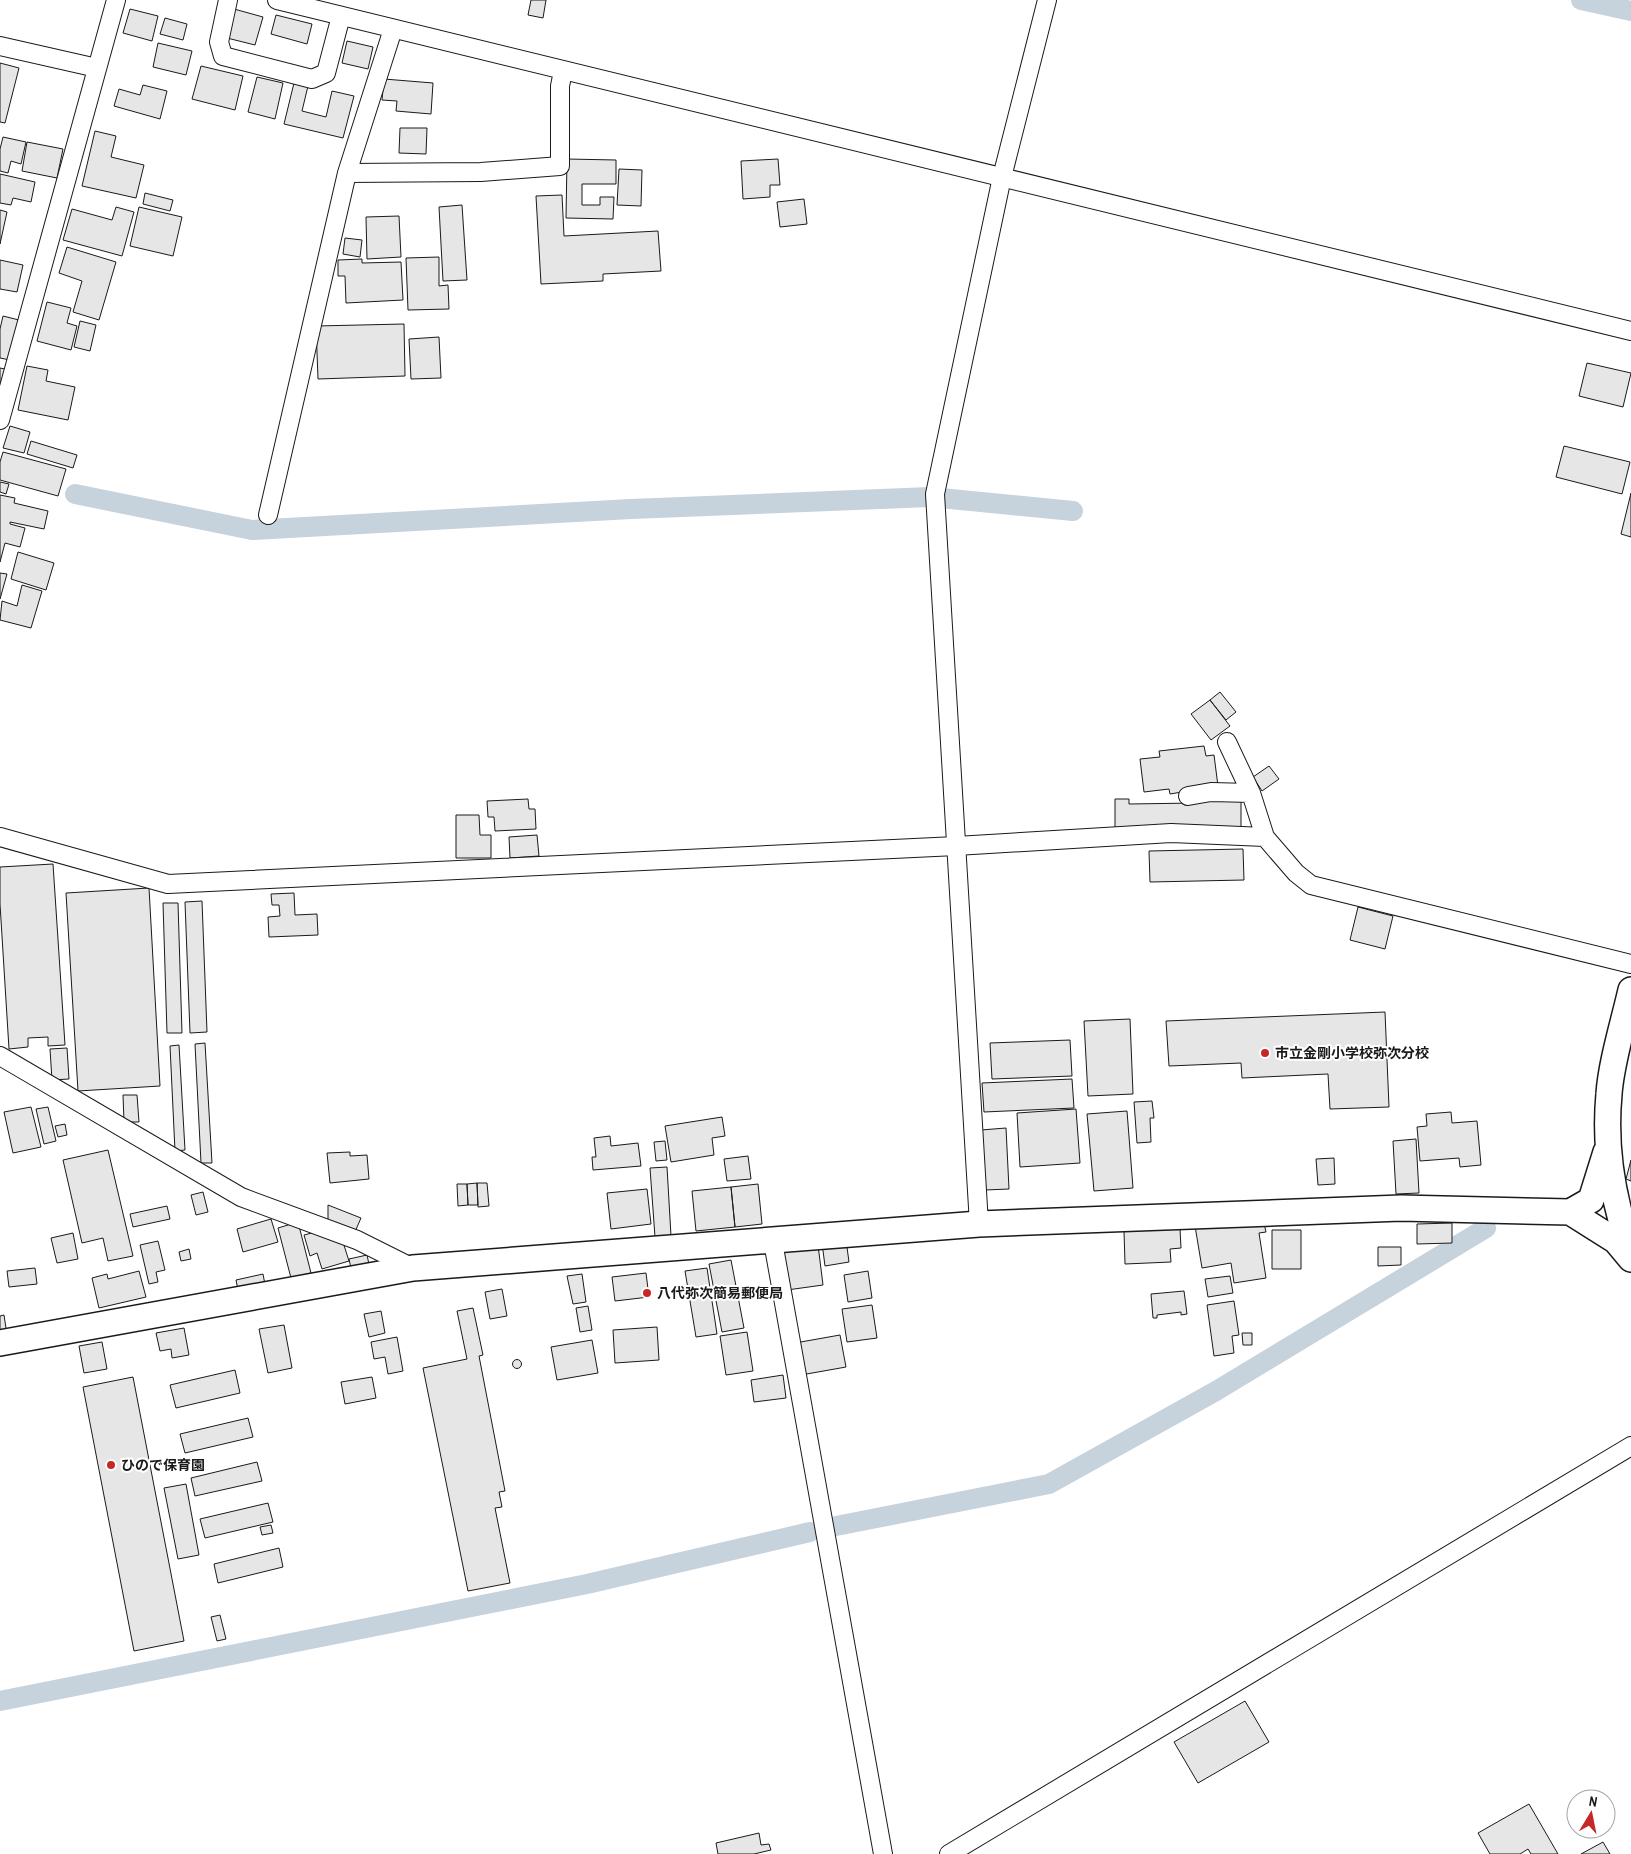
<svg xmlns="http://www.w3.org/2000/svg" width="1631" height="1854" font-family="'Archivo Narrow','Noto Sans JP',sans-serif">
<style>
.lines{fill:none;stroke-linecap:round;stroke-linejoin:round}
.canal{stroke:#c6d2dc;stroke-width:20}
.building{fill:#e6e6e6;stroke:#1a1a1a}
.street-casing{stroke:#1a1a1a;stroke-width:20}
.secondary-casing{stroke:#1a1a1a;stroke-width:28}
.street{stroke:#fff;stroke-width:18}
.secondary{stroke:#fff;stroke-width:25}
.poi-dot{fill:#c62828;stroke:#fff;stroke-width:2}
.labels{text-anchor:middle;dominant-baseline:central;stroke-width:4;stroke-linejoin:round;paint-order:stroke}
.poi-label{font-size:14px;font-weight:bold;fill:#1a1a1a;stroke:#fff;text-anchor:start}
</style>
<rect width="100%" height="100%" fill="#fff"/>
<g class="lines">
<!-- canal -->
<path class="canal" d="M1581 0 1631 11
M75 494 252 530 631 509 930 497 1073 511
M836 1526 1049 1484 1216 1391 1486 1228
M0 1701 587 1584 810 1532"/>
</g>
<!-- building -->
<path class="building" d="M531 0H546L543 18 528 15Z
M130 9 158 16 152 41 123 33Z
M234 9 263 17 255 45 227 38Z
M276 15 312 24 307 44 271 34Z
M165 18 187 24 183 40 160 34Z
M347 41 373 47 368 69 342 63Z
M158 43 192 51 186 75 153 67Z
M0 63 19 68 5 123 0 122Z
M201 66 243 76 235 110 192 99Z
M257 77 283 83 275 119 248 112Z
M384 79 433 83 431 114 396 111 397 101 382 100Z
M294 83 308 86 302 111 326 117 332 91 354 96 343 138 284 124Z
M143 85 167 91 160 119 114 106 119 89 140 95Z
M400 128H427L426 154 399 153Z
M95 131 116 136 111 157 144 165 136 198 82 186Z
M3 137 26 142 21 164 11 161 8 173 0 171V149Z
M27 142 63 149 57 178 22 171Z
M567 159 616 160V184H582V205H600V197H614L613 219 566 218Z
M778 159 780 185H770V197L743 199 741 161Z
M619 169 642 170 641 206 617 205Z
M0 174 35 182 31 202 13 198 11 205 0 203Z
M145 193 173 200 170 211 143 204Z
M562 195 564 236 658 231 661 271 603 274V281L541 284 536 196Z
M804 199 807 224 780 227 777 202Z
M462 205 467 280 443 281 439 207Z
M116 207 134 212 122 256 63 240 72 209 112 220Z
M139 207 182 217 173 256 130 246Z
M0 210 7 212 0 244Z
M399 216 401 257 367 259 366 217Z
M345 238 362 240 360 257 343 254Z
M67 247 116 262 99 320 73 312 82 281 59 273Z
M439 257V286L448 285 449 309 408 310 406 258Z
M362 259V263L401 262 403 300 346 303 345 276H338V260Z
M0 260 23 265 17 292 0 289Z
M47 302 71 308 67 323 77 326 71 350 37 341Z
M3 316 19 320 10 360 0 358V329Z
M80 321 96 325 90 351 74 347Z
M404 324 405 376 318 379 316 326Z
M439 337 441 378 411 379 409 339Z
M1587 363 1631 373 1623 407 1579 396Z
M27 366 48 370 46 381 75 387 68 420 18 410Z
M0 368 5 369 0 387Z
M10 426 30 432 24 453 3 448Z
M31 441 77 455 73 468 27 454Z
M1564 446 1630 462 1622 494 1556 477Z
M3 452 66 469 58 496 0 480V462Z
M0 482 9 484 6 494 0 492Z
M1631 493V537L1621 534Z
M0 495 15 498 14 503 48 511 44 529 10 522V524L25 528 20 547 5 543 0 562Z
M18 552 54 563 46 590 11 579Z
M0 573 7 574 0 599Z
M22 585 42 591 31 628 0 620 2 601 17 606Z
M1220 692 1236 712 1226 720 1210 700Z
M1210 700 1230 726 1211 740 1191 714Z
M1204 746 1206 756 1214 755 1218 786 1170 794 1169 789 1144 792 1140 759 1160 757 1159 751Z
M1269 766 1279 779 1262 791 1253 777Z
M1194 798H1241V830H1115V799H1129V804L1195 803Z
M528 799 529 809H535L536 829 495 831 494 817H488L487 801Z
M456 815H479L480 835H491V858H456Z
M537 835 539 856 510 858 509 837Z
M1243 849 1244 880 1150 882 1149 851Z
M53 864 65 1045 48 1046V1037L28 1038V1047L9 1049 0 904V867Z
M149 888 160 1086 78 1091 66 893Z
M294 893 295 915 317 914 318 935 269 937 268 917 280 916 279 905H272L271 894Z
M202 901 207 1032 190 1033 185 902Z
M163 903H178L182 1033H167Z
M1358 907 1393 916 1385 949 1350 940Z
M1385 1012 1389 1107 1330 1109 1328 1074 1242 1078 1241 1063 1169 1066 1166 1021Z
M1130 1019 1133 1094 1088 1096 1084 1021Z
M1070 1040 1072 1076 992 1079 990 1043Z
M205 1043 212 1163H201L195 1044Z
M179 1045 185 1150 175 1151 170 1046Z
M67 1048 69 1079 52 1080 50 1049Z
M1072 1079 1074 1108 984 1112 982 1083Z
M123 1095H137L139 1122H124Z
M1152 1101 1154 1118H1150L1151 1142 1137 1143 1134 1102Z
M31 1107 41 1147 13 1153 4 1112Z
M48 1107 56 1141 44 1144 36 1109Z
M1076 1109 1080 1163 1020 1167 1017 1113Z
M1127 1111 1133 1188 1094 1191 1087 1114Z
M1451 1112 1452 1123 1477 1121 1481 1165 1460 1167 1459 1158 1420 1161 1417 1127 1427 1126 1426 1114Z
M722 1117 725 1136 712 1138 714 1155 671 1162 665 1126Z
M65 1124 67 1135 58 1137 55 1126Z
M1006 1128 1009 1189 985 1190 981 1130Z
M610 1136 611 1146 638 1143 641 1166 593 1170 592 1157H596L594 1138Z
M1416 1139 1419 1193 1396 1194 1393 1141Z
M665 1141 667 1160 656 1161 654 1142Z
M108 1150 133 1256 108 1261 103 1238 82 1243 63 1160Z
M350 1152V1156L367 1155 369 1179 330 1183 327 1153Z
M748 1156 751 1179 727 1181 724 1159Z
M1334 1158 1335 1184 1318 1185 1316 1159Z
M1631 1160V1181L1626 1179Z
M667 1167 671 1236 655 1237 650 1168Z
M477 1183 478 1205H468L467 1184Z
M477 1183H487L489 1206 478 1207Z
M457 1184H467L468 1205 458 1206Z
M758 1184 762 1224 735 1227 731 1187Z
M731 1187 735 1227 696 1231 692 1191Z
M647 1189 651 1224 611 1229 607 1193Z
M203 1192 208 1212 196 1215 191 1195Z
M328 1205 361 1218 354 1234 328 1223Z
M167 1206 170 1219 133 1227 130 1214Z
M271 1219 278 1242 243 1252 237 1229Z
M298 1222 311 1273 291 1278 278 1228Z
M1264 1223 1266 1232 1259 1233 1266 1278 1234 1283 1231 1263 1202 1268 1195 1226Z
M1452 1223V1243L1417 1244V1224Z
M1180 1229 1181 1248 1170 1249 1171 1262 1125 1264 1124 1231Z
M323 1230 342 1239 349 1261 322 1269 317 1253 310 1256 304 1235Z
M1272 1230H1301V1269H1272Z
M73 1233 78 1259 57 1263 51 1238Z
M846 1240 849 1262 825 1266 822 1243Z
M158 1241 165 1270 156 1272 158 1282 149 1284 140 1245Z
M818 1245 823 1285 787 1290 781 1250Z
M1378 1247H1401V1265L1378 1266Z
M189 1249 191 1259 181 1261 179 1252Z
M367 1255 370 1269 352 1273 349 1259Z
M731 1260 744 1328 722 1332 709 1264Z
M35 1268 37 1284 9 1287 7 1271Z
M707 1268 717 1334 696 1337 685 1271Z
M139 1271 146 1297 99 1308 92 1278 107 1274 108 1279Z
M868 1271 872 1298 848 1302 844 1275Z
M646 1273 649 1297 615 1301 612 1277Z
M263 1274 266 1290 239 1295 236 1280Z
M582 1274 586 1302 573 1304 567 1276Z
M1230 1276 1233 1293 1208 1297 1205 1279Z
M502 1289 507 1316 490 1319 485 1292Z
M1184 1291 1187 1314 1181 1315V1312L1157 1315V1318H1153L1151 1294Z
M1234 1301 1239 1335 1232 1336 1234 1353 1214 1356 1207 1305Z
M872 1305 877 1338 847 1342 842 1309Z
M588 1306 592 1330 580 1332 576 1308Z
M473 1308 483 1355 479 1356 505 1491 499 1492 502 1507 495 1508 510 1583 468 1591 423 1368 467 1359 457 1311Z
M381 1311 385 1333 369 1337 364 1314Z
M4 1315 7 1335 0 1336V1316Z
M284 1325 292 1368 268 1373 259 1329Z
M657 1327 659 1360 615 1363 613 1330Z
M184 1328 189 1355 172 1358 171 1349 160 1351 156 1333Z
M747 1332 753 1371 726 1375 720 1336Z
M1242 1333H1252V1345H1243Z
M840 1335 846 1367 801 1375 795 1343Z
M397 1337 403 1371 388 1374 385 1357 374 1359 371 1342Z
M592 1340 598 1373 557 1380 551 1347Z
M102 1342 107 1369 84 1373 79 1346Z
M512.5 1364a4.5 4.5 0 1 1 9 0a4.5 4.5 0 1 1-9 0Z
M235 1370 240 1393 176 1408 170 1385Z
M783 1375 786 1398 754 1402 751 1380Z
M133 1377 184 1641 134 1651 83 1387Z
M372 1377 376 1398 345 1404 341 1382Z
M248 1418 253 1437 185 1453 180 1434Z
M257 1462 262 1481 195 1496 191 1478Z
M186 1484 199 1555 178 1559 164 1488Z
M268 1503 273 1522 205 1538 200 1519Z
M271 1525 273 1533 262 1535 260 1527Z
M279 1548 283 1567 218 1583 214 1564Z
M220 1615 226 1639 217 1641 211 1617Z
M1245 1701 1269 1742 1198 1783 1174 1742Z
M1529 1804 1558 1854H1531L1528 1849 1520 1854H1490L1478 1833Z
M759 1833 761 1845 769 1844 771 1850 754 1854H718L716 1843Z
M1603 1842 1610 1854H1581Z"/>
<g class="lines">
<!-- street casing -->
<g class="street-casing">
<path id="street" d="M228 0 219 42 223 56 312 79 326 73 341 16
M277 0 1631 331
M0 46 97 68
M347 173 481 172 560 166V86L563 71
M0 420 116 0
M268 515 347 173 393 29
M1227 742 1251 793 1265 837
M1188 796 1211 792 1251 793
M0 837 168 884 956 846 1171 833 1265 837 1296 873 1311 885 1631 964
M0 1056 241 1197 357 1240 413 1268
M979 1224 935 494 1002 177 1047 0
M773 1242 883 1854
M949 1854 1631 1446"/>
</g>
<!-- secondary casing -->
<g class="secondary-casing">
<path id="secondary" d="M1631 990C1624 1021 1611 1063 1609 1094 1604 1147 1613 1201 1631 1251
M1570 1212 1591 1200 1606 1152
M0 1343 413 1268 979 1224 1401 1208 1570 1212 1616 1241 1631 1259"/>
</g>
<!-- street -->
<use href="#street" class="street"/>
<!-- secondary -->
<use href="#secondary" class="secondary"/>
</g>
<!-- markers -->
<g class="poi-dot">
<circle cx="1265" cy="1053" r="5"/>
<circle cx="647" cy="1293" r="5"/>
<circle cx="111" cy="1465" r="5"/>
</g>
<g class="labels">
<!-- poi labels -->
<g class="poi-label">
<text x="1275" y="1053">市立金剛小学校弥次分校</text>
<text x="657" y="1293">八代弥次簡易郵便局</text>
<text x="121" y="1465">ひので保育園</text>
</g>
</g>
<!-- north arrow -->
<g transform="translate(1591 1814) rotate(10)"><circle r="24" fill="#ffffff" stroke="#a3a3a3"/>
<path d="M0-4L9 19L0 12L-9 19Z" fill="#c62828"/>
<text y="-8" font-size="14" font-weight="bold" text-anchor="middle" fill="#1a1a1a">N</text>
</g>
</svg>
